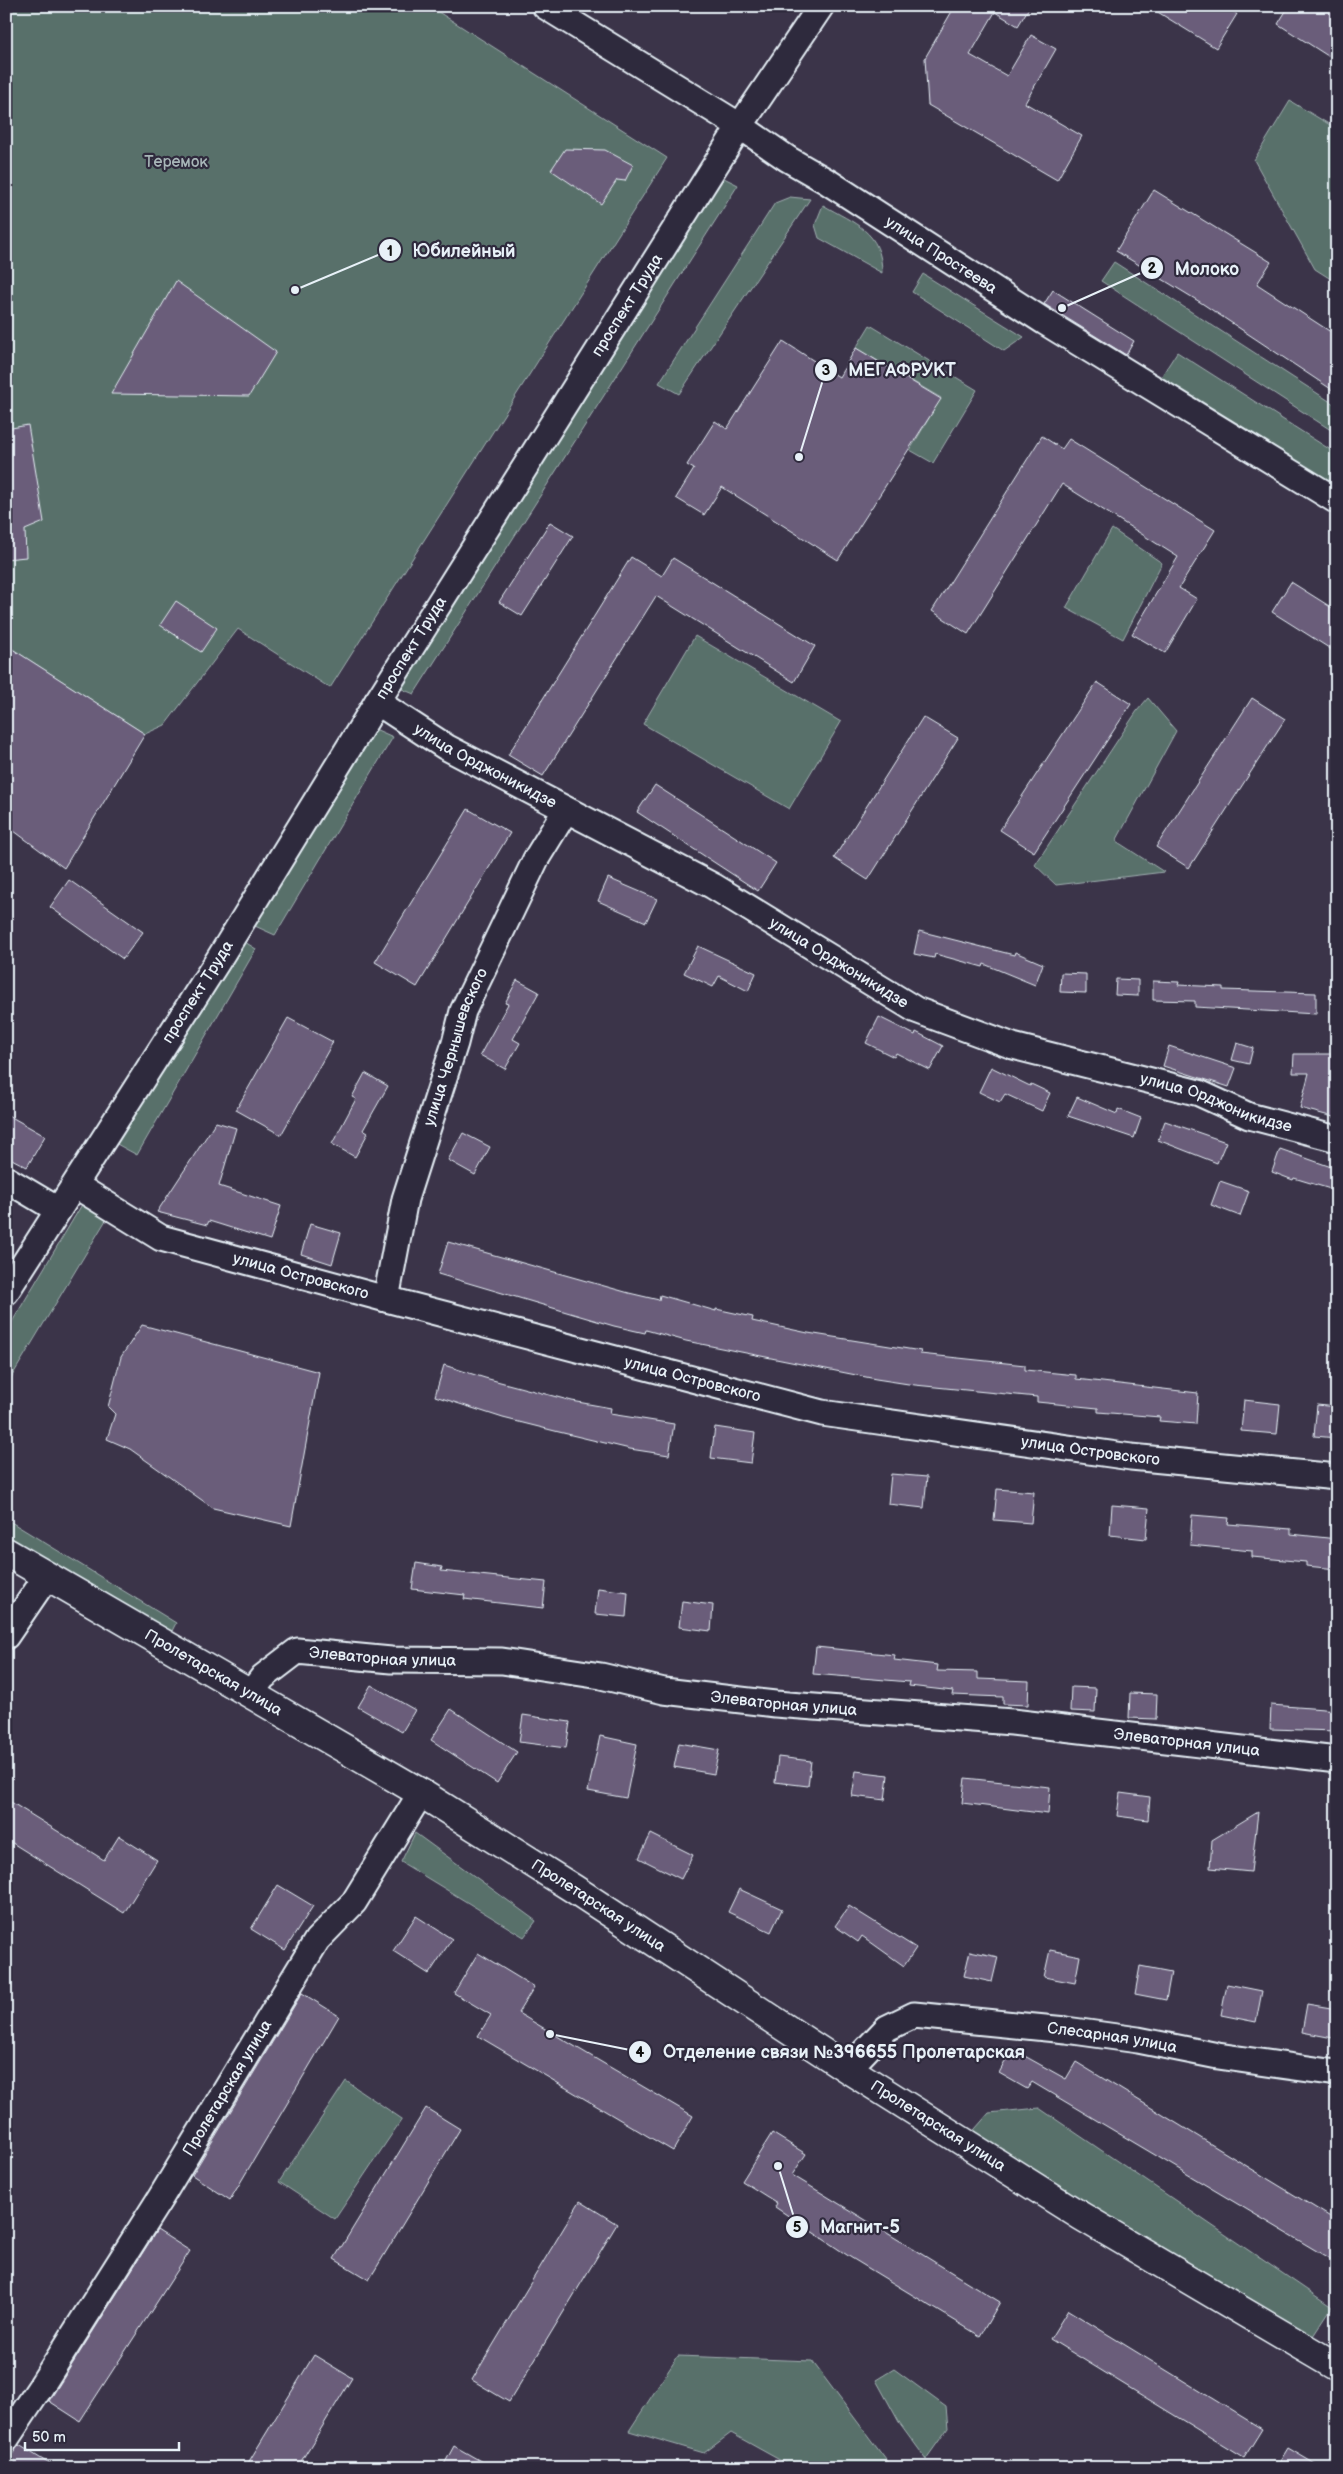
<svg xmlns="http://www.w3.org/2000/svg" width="1343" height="2474" font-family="'Balsamiq Sans',sans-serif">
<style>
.green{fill:#596f6a;stroke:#a0b0b1}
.building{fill:#6a5d7a;stroke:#e8f1f8}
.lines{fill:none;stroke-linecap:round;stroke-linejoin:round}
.minor-casing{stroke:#e8f1f8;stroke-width:29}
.major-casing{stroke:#e8f1f8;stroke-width:31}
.minor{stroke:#2f2a3d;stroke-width:25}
.major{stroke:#2f2a3d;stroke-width:28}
.labels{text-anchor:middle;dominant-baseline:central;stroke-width:4.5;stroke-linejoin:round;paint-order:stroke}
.park-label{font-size:16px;fill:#a8b6b8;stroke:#2f2a3d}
.street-label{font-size:16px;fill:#e8f1f8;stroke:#2f2a3d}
.leader{fill:none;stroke:#e8f1f8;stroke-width:2}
.callout-dot{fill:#e8f1f8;stroke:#2f2a3d;stroke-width:2}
.mark-label{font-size:15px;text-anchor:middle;font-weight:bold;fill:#111}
.callout-label{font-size:18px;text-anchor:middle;font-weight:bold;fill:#e8f1f8;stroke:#2f2a3d;stroke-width:4.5;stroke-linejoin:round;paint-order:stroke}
</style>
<rect width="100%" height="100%" fill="#3b3449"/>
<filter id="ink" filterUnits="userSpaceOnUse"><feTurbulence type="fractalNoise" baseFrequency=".02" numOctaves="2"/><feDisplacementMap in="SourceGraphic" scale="10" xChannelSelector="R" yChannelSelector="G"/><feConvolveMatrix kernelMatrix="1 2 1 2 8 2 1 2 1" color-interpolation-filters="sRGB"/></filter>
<g filter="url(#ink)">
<!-- green -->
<path class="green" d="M6 6H429L667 158 330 688 238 629 165 725 145 734 6 645Z
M1290 101 1337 129V283L1315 269 1254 160Z
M722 177 738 185 414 694 397 687Z
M790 197 810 199 679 394 659 383 775 203Z
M823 205C855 224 882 231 882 273L819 238 815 225Z
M1114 262 1337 406V434L1101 281Z
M923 274 1024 337 1004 351 912 292Z
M870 325 977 390 933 463 910 450 941 398 856 348Z
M1177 352 1337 454V489L1159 380Z
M1112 529 1162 563 1123 639 1066 608Z
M695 636 841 722 789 809 643 724Z
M1148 698 1176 731 1116 841 1164 872 1056 885 1035 865 1137 711Z
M375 729 393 737 275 935 255 926Z
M237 937 256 949 137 1155 113 1142Z
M93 1186 118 1200 6 1386V1332Z
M6 1519 176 1623 168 1639 6 1536Z
M415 1833 536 1921 524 1937 401 1862Z
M346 2081 402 2119 335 2219 279 2182Z
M1039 2108 1332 2307 1313 2336 968 2137 989 2113Z
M678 2356 812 2361 892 2468H794L731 2433 704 2453 629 2431Z
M894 2369 946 2407 948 2428 926 2459 899 2422 876 2380Z"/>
<!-- building -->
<path class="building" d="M955 6H1030L1018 26 995 12 970 55 1007 76 1031 35 1056 49 1025 103 1082 136 1057 180 928 105 925 58Z
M1148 6H1224L1237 14 1216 48Z
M1289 6H1337V42L1328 56 1278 24Z
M565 149 605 150 633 165 625 181 617 180 601 204 551 170Z
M1154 190 1271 262 1257 284 1337 336V393L1200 302 1116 251Z
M176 281 276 352 249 396 111 394Z
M1053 290 1134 341 1126 355 1044 304Z
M783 341 839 377 856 348 941 399 838 560 722 487 704 515 676 498 694 469 687 465 715 421 727 429Z
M28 425 44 522 25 530 26 557 6 559V429Z
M1042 436 1062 449 1069 439 1215 530 1179 588 1197 599 1165 653 1132 634 1178 557 1062 484 968 634 932 611Z
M550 522 573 536 522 616 499 602Z
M631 557 662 576 673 558 815 646 794 682 656 596 543 776 508 755Z
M1291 582 1337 611V653L1272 612Z
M176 601 217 628 201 652 160 625Z
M6 645 145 734 64 868 6 825Z
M1097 682 1131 704 1034 852 1000 830Z
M1252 698 1285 719 1189 868 1156 847Z
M923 717 958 738 868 880 834 858Z
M655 785 776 863 758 891 637 812Z
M468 809 510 833 417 987 375 962Z
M608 878 657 899 646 922 598 901Z
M69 880 143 932 123 959 50 907Z
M919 931 1014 955 1015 952 1043 964 1035 985 984 964 983 967 935 954 934 958 914 954Z
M698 946 756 973 748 991 719 976 713 987 684 973Z
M1061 973 1086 974V993L1060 992Z
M1116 979 1138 980V996L1115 995Z
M517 980 539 992 513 1039 520 1043 505 1069 480 1055 508 1004 505 1003Z
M1153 981 1179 982 1178 985 1223 987V990L1316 993V1014L1195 1007V1001L1153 1000Z
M879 1017 915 1035 916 1032 943 1046 930 1070 896 1053 894 1057 866 1043Z
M288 1018 333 1042 281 1135 236 1110Z
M1237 1043 1253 1048 1249 1064 1232 1060Z
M1169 1046 1236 1068 1229 1087 1163 1066Z
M1294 1054H1337V1118L1300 1108 1309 1073H1293Z
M991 1067 1030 1086 1031 1084 1050 1093 1042 1111 1005 1094 1000 1102 979 1092Z
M365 1073 388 1086 363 1130 368 1133 355 1157 332 1144 356 1099 352 1097Z
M1077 1097 1117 1114 1118 1109 1141 1118 1134 1138 1068 1116Z
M6 1114 45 1136 27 1167 6 1156Z
M1165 1121 1226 1142 1217 1163 1158 1140Z
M216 1122 236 1128 219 1186 281 1206 270 1240 209 1221 207 1225 157 1212Z
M463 1133 490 1147 475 1175 448 1160Z
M1280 1149 1337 1169V1191L1294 1178 1293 1180 1272 1172Z
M1220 1181 1249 1191 1240 1216 1211 1205Z
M310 1224 341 1233 332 1264 301 1254Z
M448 1242 629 1293 659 1300 660 1295 716 1311V1309L753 1317 752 1321 808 1333 921 1351 920 1354 1025 1365V1370L1076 1375V1379L1198 1393 1196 1424 1159 1421 1160 1417 1098 1412V1408L1037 1402V1397L915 1385 876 1379 686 1341 646 1330 645 1333 614 1326 438 1274Z
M142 1325 319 1372 291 1526 213 1508 130 1449 107 1439 115 1414 108 1407 121 1357Z
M444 1365 485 1378 572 1401 611 1408 610 1414 674 1424 669 1455 630 1449 559 1432 503 1418 435 1396Z
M1244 1400 1280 1404 1277 1434 1241 1431Z
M1317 1405 1337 1407V1438L1314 1436Z
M715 1427 755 1433 751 1463 711 1458Z
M891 1474 927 1477 924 1508 888 1504Z
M997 1489 1034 1492 1031 1523 994 1520Z
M1112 1505 1149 1508 1146 1539 1110 1535Z
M1192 1515 1229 1518 1228 1524 1291 1529V1534L1337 1539V1569L1306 1566V1562L1252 1557V1551L1190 1545Z
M416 1563 442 1567 441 1571 546 1582 543 1608 464 1599 465 1595 412 1589Z
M598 1588 628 1592 626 1617 595 1614Z
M682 1601 713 1605 711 1631 679 1627Z
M816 1647 895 1655 894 1660 938 1665 937 1671 978 1672V1679L1029 1681 1028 1705 1003 1704V1697L952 1695 953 1691 909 1686 910 1682 813 1674Z
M371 1685 415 1710 402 1732 358 1707Z
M1071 1687 1096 1688 1095 1712 1070 1711Z
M1130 1693 1157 1694 1156 1719 1129 1718Z
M1271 1705 1337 1710V1731L1270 1729Z
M451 1709 517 1752 497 1783 431 1740Z
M523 1715 570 1722 566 1748 519 1742Z
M600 1736 637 1744 626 1798 588 1791Z
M679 1743 719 1750 714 1774 674 1767Z
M778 1757 811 1761 808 1786 775 1782Z
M856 1771 888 1775 885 1800 852 1796Z
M965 1778 1050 1787 1048 1814 962 1803Z
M1120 1793 1150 1797 1148 1820 1117 1816Z
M6 1799 104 1860 119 1836 157 1860 124 1913 6 1839Z
M1258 1812 1251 1872 1210 1868 1212 1840Z
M651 1834 693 1855 681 1879 639 1858Z
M278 1885 313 1906 285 1950 251 1929Z
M739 1889 782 1909 771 1932 728 1912Z
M849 1906 916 1948 904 1966 862 1936 858 1942 835 1926Z
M416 1916 452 1939 429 1974 393 1951Z
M1050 1950 1080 1956 1075 1983 1044 1977Z
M970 1951 998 1957 992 1982 964 1976Z
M478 1953 534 1987 518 2013 693 2116 673 2151 478 2036 491 2015 454 1993Z
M1140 1966 1171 1972 1166 2000 1135 1994Z
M1227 1984 1262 1991 1256 2022 1221 2015Z
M302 1993 339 2016 230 2200 192 2175Z
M1307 2004 1337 2009 1333 2038 1302 2032Z
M1012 2049 1066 2079 1076 2062 1337 2221V2263L1032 2082 1027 2089 999 2073Z
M426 2108 460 2129 369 2280 334 2259Z
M772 2133 806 2154 792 2175 1000 2302 980 2336 850 2257 775 2207 777 2203 742 2181Z
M580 2201 617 2224 509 2402 472 2380Z
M157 2230 190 2251 80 2421 49 2401Z
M1068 2310 1262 2429 1244 2458 1050 2339Z
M314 2355 352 2378 297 2468H245Z
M19 2445 56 2468H6V2463Z
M454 2446 493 2468H442Z
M1288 2448 1322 2468H1276Z"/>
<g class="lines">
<!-- minor casing -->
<g class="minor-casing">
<g id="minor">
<path id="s1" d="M545 6 740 126 788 159 828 182 1045 322 1337 501"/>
<path id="s2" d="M377 702 446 747 713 886 916 1010 1013 1046 1199 1093 1249 1116 1337 1139"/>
<path d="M6 1179 58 1210"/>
<path id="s3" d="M75 1185 161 1238 386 1299 822 1413 1131 1457 1337 1477"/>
<path id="s4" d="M6 1292 217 962 377 702 740 126 821 6"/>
<path id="s5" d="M386 1299 405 1199 455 1043 463 1011 536 859 566 810"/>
<path d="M6 1636 47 1576"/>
<path id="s6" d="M250 1694 263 1677 297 1651 391 1660 502 1661 601 1676 664 1691 775 1704 1012 1722 1337 1760"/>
<path id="s7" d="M848 2069 887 2028 914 2015 1066 2030 1138 2040 1218 2056 1337 2073"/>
<path id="s8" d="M6 2439 40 2388 161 2197 317 1940 354 1902 421 1793"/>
</g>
</g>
<!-- major casing -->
<g class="major-casing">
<g id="major">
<path id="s9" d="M6 1552 421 1793 574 1889 848 2069 1081 2216 1337 2367"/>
</g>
</g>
<!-- minor -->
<use href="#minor" class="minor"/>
<!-- major -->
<use href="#major" class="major"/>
</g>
</g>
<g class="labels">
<!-- park labels -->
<g class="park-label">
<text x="176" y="162">Теремок</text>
</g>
<!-- street labels -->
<g class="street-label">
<text stroke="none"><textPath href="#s1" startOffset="468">улица Простеева</textPath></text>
<text stroke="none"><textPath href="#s4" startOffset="1166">проспект Труда</textPath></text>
<text stroke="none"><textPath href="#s4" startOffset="761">проспект Труда</textPath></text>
<text stroke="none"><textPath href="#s2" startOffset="126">улица Орджоникидзе</textPath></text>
<text stroke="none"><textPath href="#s2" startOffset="531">улица Орджоникидзе</textPath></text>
<text stroke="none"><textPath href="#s4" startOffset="356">проспект Труда</textPath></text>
<text stroke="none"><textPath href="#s5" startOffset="262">улица Чернышевского</textPath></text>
<text stroke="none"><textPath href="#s2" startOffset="936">улица Орджоникидзе</textPath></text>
<text stroke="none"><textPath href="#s3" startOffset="246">улица Островского</textPath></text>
<text stroke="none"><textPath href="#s3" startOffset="651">улица Островского</textPath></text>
<text stroke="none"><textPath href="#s3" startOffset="1056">улица Островского</textPath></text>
<text stroke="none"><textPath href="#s6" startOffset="150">Элеваторная улица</textPath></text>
<text stroke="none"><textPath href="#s9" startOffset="240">Пролетарская улица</textPath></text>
<text stroke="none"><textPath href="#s6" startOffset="555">Элеваторная улица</textPath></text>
<text stroke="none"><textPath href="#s6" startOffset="960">Элеваторная улица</textPath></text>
<text stroke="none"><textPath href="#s9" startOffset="690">Пролетарская улица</textPath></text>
<text stroke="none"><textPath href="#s7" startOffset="286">Слесарная улица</textPath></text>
<text stroke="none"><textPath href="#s8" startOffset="415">Пролетарская улица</textPath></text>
<text stroke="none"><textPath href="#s9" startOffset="1095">Пролетарская улица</textPath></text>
</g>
</g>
<!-- callouts -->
<path class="leader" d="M295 290L390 250M1062 308L1152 268M799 457L826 370M550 2034L640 2052M778 2166L797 2227"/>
<g class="callout-dot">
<circle cx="295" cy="290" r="5"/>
<circle cx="1062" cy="308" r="5"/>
<circle cx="799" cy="457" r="5"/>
<circle cx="550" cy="2034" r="5"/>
<circle cx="778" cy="2166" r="5"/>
<circle cx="390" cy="250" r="12"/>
<circle cx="1152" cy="268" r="12"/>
<circle cx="826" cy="370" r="12"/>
<circle cx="640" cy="2052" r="12"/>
<circle cx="797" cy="2227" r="12"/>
</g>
<g class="mark-label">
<text x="390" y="256">1</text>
<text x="1152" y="273">2</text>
<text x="826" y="375">3</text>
<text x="640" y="2057">4</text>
<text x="797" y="2232">5</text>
</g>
<g class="callout-label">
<text x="464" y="257">Юбилейный</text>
<text x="1207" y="275">Молоко</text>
<text x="902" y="376">МЕГАФРУКТ</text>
<text x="844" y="2058">Отделение связи №396655 Пролетарская</text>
<text x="860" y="2233">Магнит-5</text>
</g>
<!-- margin -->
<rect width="1343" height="2474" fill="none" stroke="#2f2a3d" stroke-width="25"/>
<rect x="12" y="12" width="1318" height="2449" fill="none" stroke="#e8f1f8" stroke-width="2" filter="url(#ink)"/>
<!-- scale -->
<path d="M25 2442v8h154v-8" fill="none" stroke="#e8f1f8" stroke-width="2.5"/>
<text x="32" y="2442" font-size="15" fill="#e8f1f8" stroke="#2f2a3d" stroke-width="4" paint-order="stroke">50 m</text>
</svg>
